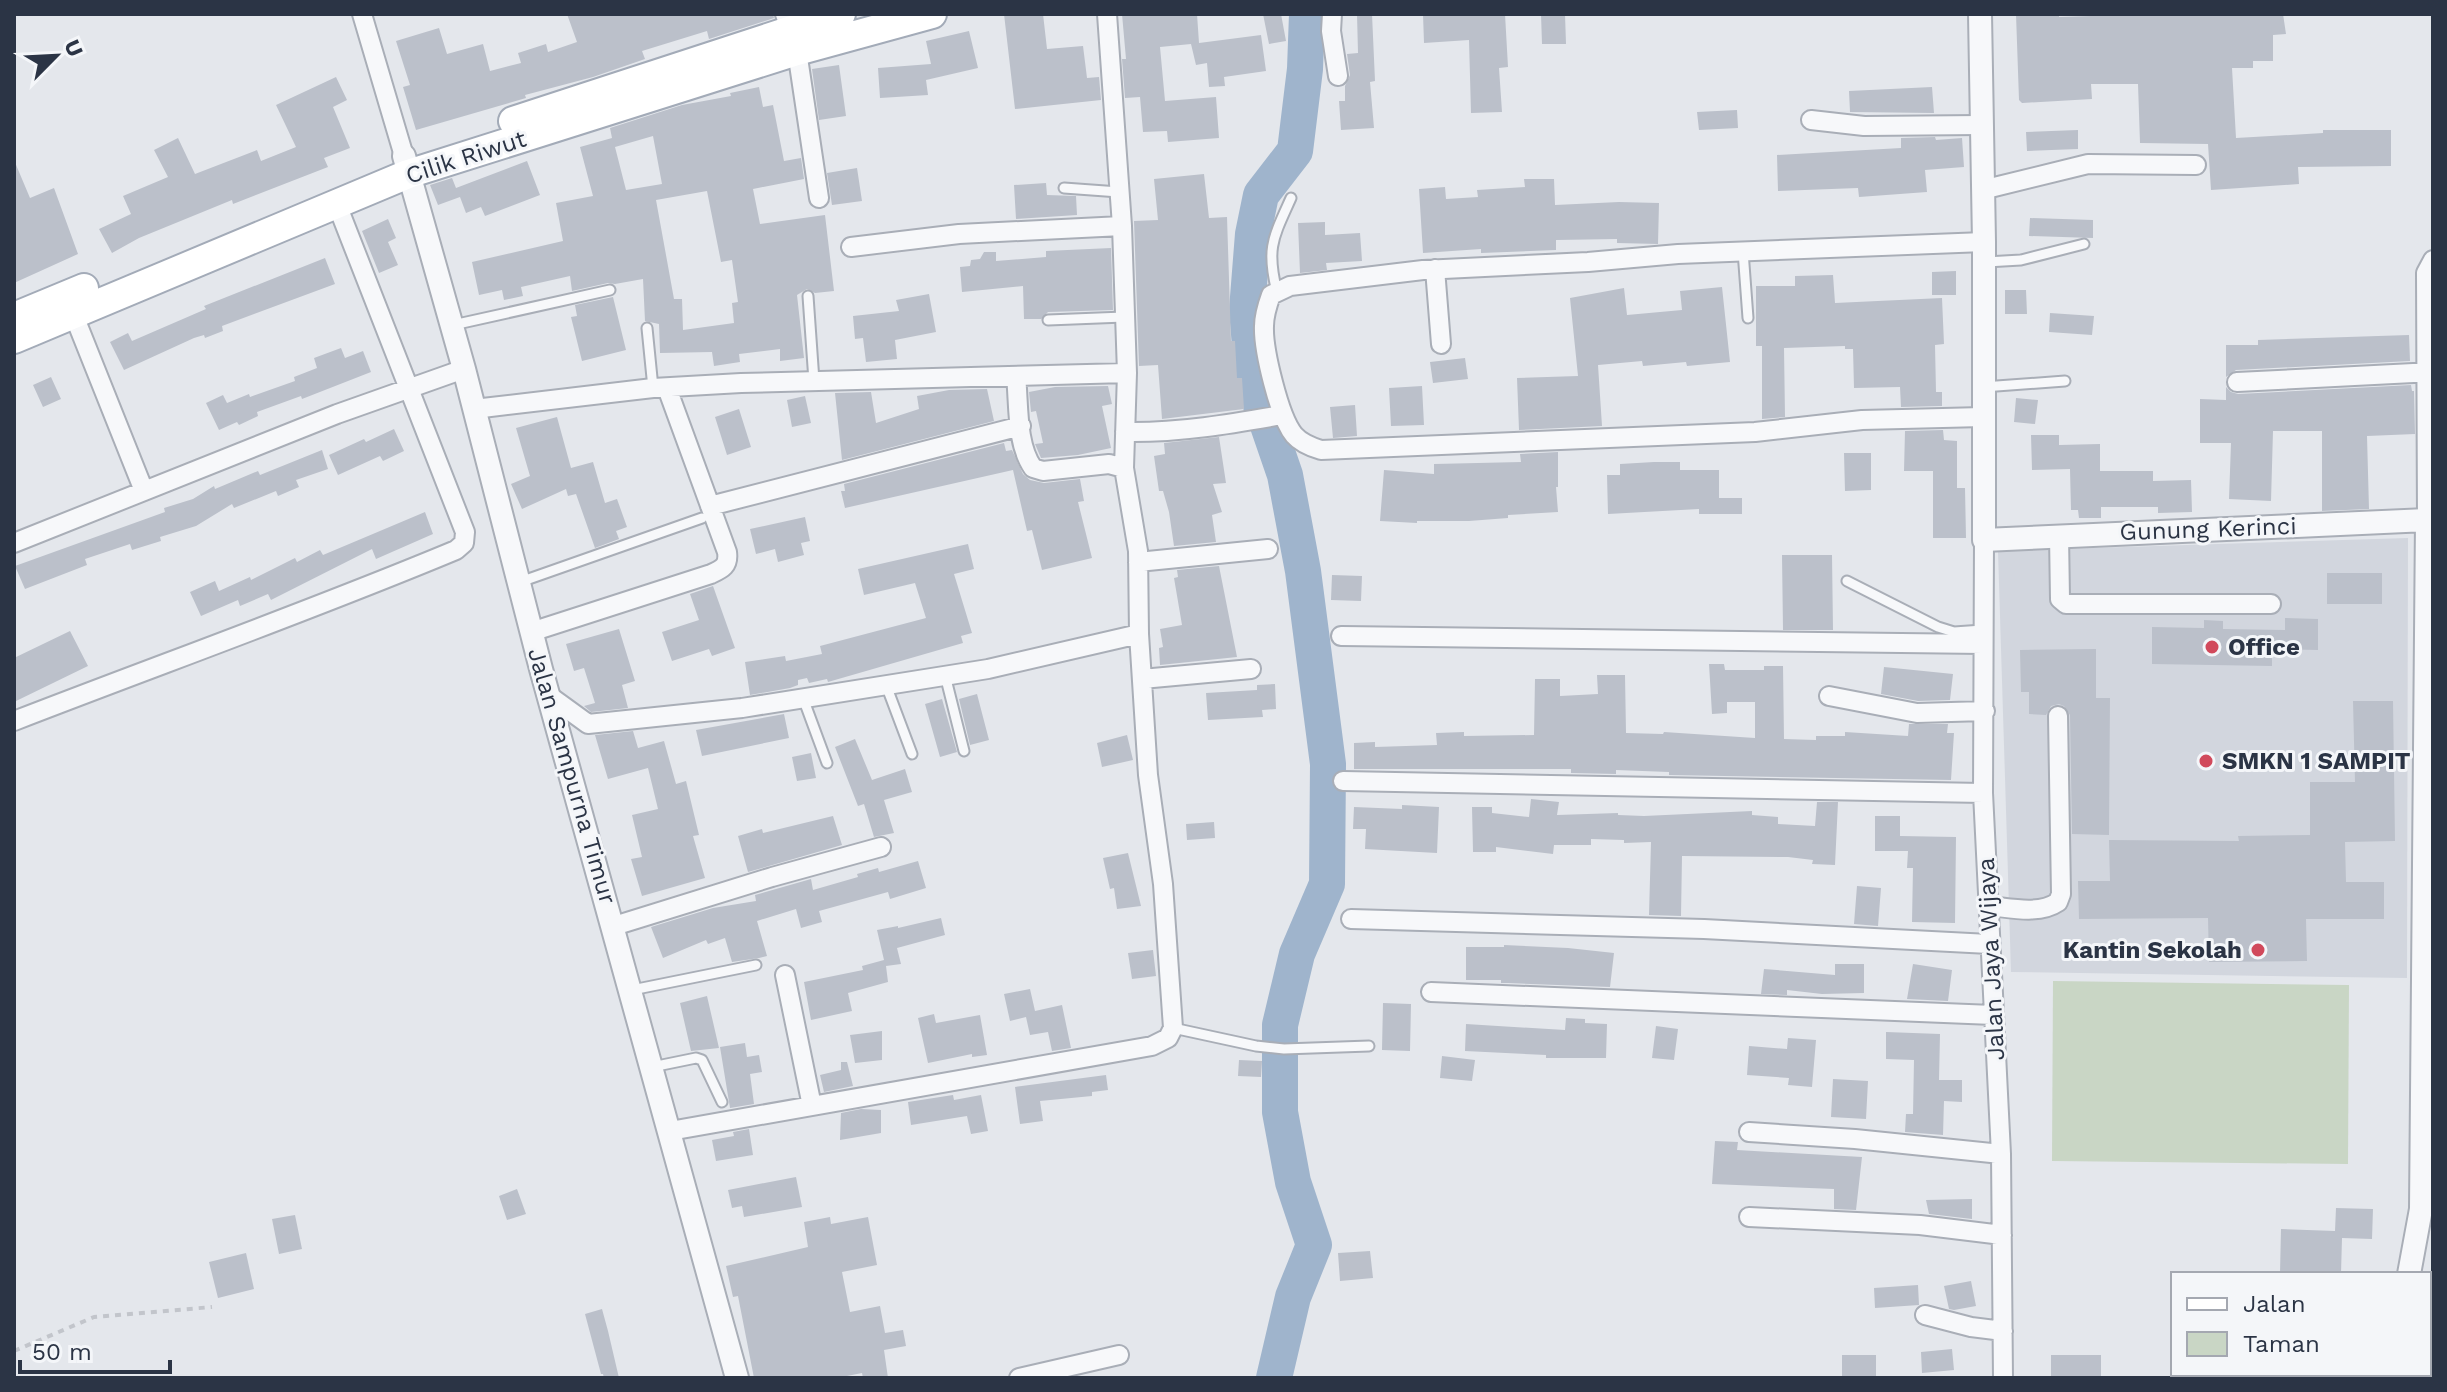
<svg xmlns="http://www.w3.org/2000/svg" width="2447" height="1392" font-family="'Work Sans',sans-serif">
<style>
.built{fill:#d2d6de}
.green{fill:#c9d6c5}
.lines{fill:none;stroke-linecap:round;stroke-linejoin:round}
.river{stroke:#9fb4cc;stroke-width:36}
.building{fill:#bbc0ca;fill-rule:evenodd}
.service-casing{stroke:#a9aeb7;stroke-width:13}
.minor-casing{stroke:#a9aeb7;stroke-width:22}
.tertiary-casing{stroke:#a9aeb7;stroke-width:26}
.primary-casing{stroke:#a3abb8;stroke-width:32}
.path{stroke:#c2c5cb;stroke-width:4;stroke-dasharray:6 6;stroke-linecap:butt}
.service{stroke:#f7f8fa;stroke-width:9}
.minor{stroke:#f7f8fa;stroke-width:18}
.tertiary{stroke:#f7f8fa;stroke-width:22}
.primary{stroke:#fff;stroke-width:28}
.poi-dot{fill:#d1495b;stroke:#f4f6f9;stroke-width:3}
.labels{text-anchor:middle;dominant-baseline:central;stroke-width:6;stroke-linejoin:round;paint-order:stroke}
.street-label{font-size:24px;fill:#2b3445;stroke:#f4f6f9}
.poi-label{font-size:24px;font-weight:bold;fill:#2b3445;stroke:#f4f6f9;text-anchor:start}
</style>
<rect width="100%" height="100%" fill="#e4e7ec"/>
<!-- built -->
<path class="built" d="M2408 538 2407 978 2011 972 1998 551Z"/>
<!-- green -->
<path class="green" d="M2053 981 2349 985 2348 1164 2052 1161Z"/>
<g class="lines">
<!-- river -->
<path class="river" d="M1274 1378 1293 1297 1314 1245 1293 1182 1280 1112V1025L1297 954 1327 884 1328 764 1303 571 1285 475 1253 382 1247 310 1253 234 1261 195 1295 151 1305 69 1307 14"/>
</g>
<!-- building -->
<path class="building" d="M567 14H773L774 18 709 39 707 31 642 51 645 59 593 77 525 95 526 98 416 130 403 87 410 85 396 41 439 28 447 54 483 44 490 71 521 63 518 53 546 44 548 52 577 42Z
M1004 14H1043L1047 49 1083 46 1087 78 1099 77 1101 100 1015 109Z
M1122 14H1197L1199 43 1261 35 1266 71 1224 77 1225 86 1209 87 1207 63 1196 65 1191 44 1160 47 1165 101 1216 97 1219 138 1168 142 1167 131 1143 132 1140 97 1125 98 1122 59H1126Z
M1263 14H1281L1286 41 1269 44Z
M1357 14H1372L1375 81 1370 82 1374 128 1341 130 1339 101H1345V86L1350 75 1347 54 1358 53Z
M1423 14H1505L1508 67 1499 68 1502 112 1471 113 1469 40 1424 43Z
M1541 14H1565L1566 44H1542Z
M2016 14H2059V17L2090 16V14H2283L2286 34 2273 35V61H2253V68H2232L2236 138 2323 133V130H2391V166L2298 167 2299 184 2211 190 2208 144 2140 143 2138 84H2091L2092 99 2022 103 2019 100Z
M969 31 978 68 926 80 928 95 880 98 878 68 931 64 926 41Z
M839 65 846 116 819 120 812 69Z
M336 77 347 100 333 107 350 148 324 158 328 167 233 204 232 200 139 238 112 253 99 229 131 214 123 196 168 177 154 150 178 138 195 174 257 150 261 161 296 147 276 105Z
M759 87 763 107 773 105 784 161 801 158 804 179 753 189 760 224 825 215 834 291 815 293 807 289 797 295 804 358 780 361V349L739 354 740 362 714 366 712 352 660 353 659 324 645 321 643 279 615 284 608 283 572 291 570 276 521 287 523 296 504 300 502 290 479 295 472 262 563 241 556 203 593 196 580 147 612 138 610 128 682 105 731 96 730 93ZM653 136 662 184 626 190 615 147ZM707 191 721 262 732 260 738 302 732 303 734 323 683 330 682 299H674L656 200Z
M1932 87 1934 113 1850 112 1849 91Z
M1737 110 1738 128 1699 130 1697 112Z
M2078 130V149L2027 151 2026 132Z
M1935 137 1936 140 1962 138 1964 167 1925 170 1927 192 1859 197 1858 188 1778 191 1777 155 1901 148V138Z
M14 160 30 198 54 188 78 254 14 283Z
M527 161 540 195 485 216 481 207 466 213 460 197 438 205 430 185 452 178 456 188Z
M857 168 862 201 832 205 827 173Z
M1204 174 1209 218 1227 217 1231 341H1235L1237 378H1242L1244 409 1162 419 1158 365 1139 366 1134 221 1158 220 1154 179Z
M1524 179H1554L1555 205 1619 202 1659 203 1658 244 1617 243V239L1556 240V250L1481 253V249L1423 253 1419 189 1445 187 1446 199 1478 197 1477 190 1525 187Z
M1046 183 1047 195 1076 196 1077 215 1016 219 1014 185Z
M2030 218 2093 220V238L2029 236Z
M388 219 396 238 388 242 398 265 379 273 362 231Z
M1325 222V235L1360 233 1362 261 1326 263 1327 270 1300 273 1298 223Z
M1111 248 1113 310 1048 312 1041 319H1024L1023 286 962 292 960 267 970 266 971 260 980 259 984 252H996V261L1046 257V251Z
M325 258 335 284 222 326 223 331 205 338 204 335 194 338 124 370 110 342 128 333 132 341 206 309 204 306Z
M1956 271V295H1932V272Z
M1833 275 1835 303 1942 298 1944 344 1935 345 1936 392H1942V406L1901 407 1900 387 1854 388 1853 349H1845V346L1784 348 1785 417 1762 419V346H1756V286H1795V276Z
M1722 287 1730 362 1687 366 1686 362 1643 366 1642 361 1598 365 1602 426 1519 430 1517 378 1578 376 1570 298 1624 288 1627 315 1682 310 1680 291Z
M2005 290H2026L2027 314H2005Z
M929 294 936 332 895 340 897 359 866 362 863 338 855 339 853 316 899 311 896 300Z
M613 297 626 350 582 361 571 317 577 316 575 305Z
M2050 313 2094 316 2092 335 2049 332Z
M2409 335 2410 361 2236 370 2226 377V345H2258V340Z
M341 348 345 358 363 351 371 372 302 399 301 396 257 412 258 416 239 425 237 422 219 430 206 403 223 395 227 403 249 394 250 397 295 381 294 377 317 368 314 358Z
M1465 358 1468 379 1433 383 1430 362Z
M51 377 61 399 43 407 33 385Z
M2411 385 2412 391H2414L2415 434 2367 436 2369 509 2322 511V431H2273L2271 501 2229 499 2231 443H2200V399L2226 400V387L2231 392 2238 394Z
M1108 386 1112 404 1102 406 1111 448 1078 455 1041 458 1035 444 1043 443 1036 411 1031 412 1029 392 1055 387Z
M1422 386 1424 425 1391 426 1389 388Z
M987 389 994 421 842 460 835 393 871 392 876 423 919 409 917 396 949 390Z
M805 396 811 423 792 427 787 400Z
M2016 398 2038 400 2035 424 2014 422Z
M1355 405 1357 436 1333 438 1330 407Z
M739 409 751 447 727 455 715 417Z
M557 417 571 468 593 462 605 503 617 499 627 527 616 531 619 539 595 548 576 494 568 496 566 489 522 509 511 484 530 476 516 428Z
M394 429 404 451 383 461 380 456 338 475 329 455 364 439 366 442Z
M1943 430 1944 440 1957 441V488H1965L1966 538H1933V471H1904L1905 431Z
M2031 435H2059V445L2100 444V471H2153V481L2191 480 2192 512 2158 513V507H2101V518H2079L2078 510H2071L2070 469 2032 470Z
M1219 437 1226 483 1213 484 1222 512 1212 515 1216 542 1174 546 1169 512 1163 491H1159L1154 456 1165 454 1164 443Z
M1004 443 1006 451 1012 450 1023 474 1030 480 1044 483 1080 479 1084 501 1078 502 1092 558 1042 570 1032 530 1027 531 1013 470 845 508 841 491H845L844 484Z
M322 450 328 469 296 480 299 487 278 496 276 491 234 508 232 504 196 526 160 537 161 541 132 550 130 544 85 559 87 565 25 589 15 566 165 512 164 508 193 499 214 486 215 489 258 471 260 475Z
M1558 452V487H1556L1558 512 1508 515V518L1469 521H1417V523L1380 521 1384 470 1434 474V464L1521 462 1520 454Z
M1844 453H1871V490L1845 491Z
M1654 462H1680V470H1719V498H1742V514H1699V509L1608 514 1607 475H1620V464Z
M425 512 433 534 376 559 372 549 271 600 268 594 240 606 238 600 201 616 190 592 215 581 219 591 250 577 251 580 295 558 297 562 320 550 323 555Z
M805 517 810 541 801 543 804 555 778 562 775 549 756 554 750 529Z
M968 544 974 569 954 574 972 633 961 636 963 643 828 682 827 679 809 683 807 678 798 680V685L790 688 750 695 745 662 785 656 786 661 822 654 820 646 926 618 915 583 864 595 858 569Z
M1782 555H1832L1833 630H1783Z
M1219 566 1237 657 1160 665 1159 648 1163 647 1160 629 1182 625 1174 578 1178 577 1177 570Z
M2327 573H2382V604H2327Z
M1332 575 1362 576 1361 601 1331 600Z
M713 586 735 648 712 656 709 649 672 661 662 632 699 620 690 594Z
M2285 618 2318 619V650L2272 649V666L2152 664V627L2204 628V620L2223 621V629L2285 630Z
M619 629 635 681 622 685 628 708 591 712 584 706 595 703 584 668 574 671 566 644Z
M70 631 88 666 14 702V658Z
M2096 649V698H2110L2109 835 2072 834 2070 715 2064 706 2059 704 2051 706 2046 715 2029 714V692H2021L2020 650Z
M1709 664H1724L1725 670H1764V666H1783L1784 739 1816 740V736H1845V732L1908 736 1909 724H1948L1947 733H1954L1951 780 1669 775V772L1616 770V774L1571 773V769H1354V743L1375 742V747L1437 745 1436 733 1464 732V736L1534 735 1535 679H1560V696L1598 694 1597 675H1625L1626 733 1663 734 1664 732 1755 738V702H1727V713L1712 714Z
M1884 667 1953 674 1950 700 1918 701 1881 694Z
M1275 684 1276 709 1262 710 1263 717 1208 720 1206 693 1257 690V685Z
M977 694 989 740 970 745 959 699Z
M942 699 957 752 940 757 925 704Z
M2353 701H2393L2395 841 2345 842 2346 882H2384V919H2306L2307 961 2209 962 2208 918 2079 919 2078 881H2110L2109 840 2239 841 2238 836 2310 835V782H2355Z
M784 714 789 738 702 756 696 730Z
M633 731 638 748 664 741 676 784 686 781 699 835 693 836 705 878 642 896 631 859 642 857 632 815 658 809 648 768 608 779 595 735Z
M1127 735 1133 760 1102 767 1097 743Z
M855 739 872 780 905 769 912 792 884 800 894 833 874 837 864 804 858 806 835 747Z
M811 753 816 778 797 781 792 757Z
M1531 799 1559 802 1557 815 1618 813V815L1644 816 1752 811V815L1778 817V824L1815 826 1817 802H1838L1835 865 1812 864 1813 860 1788 857 1682 856 1681 916 1649 915 1651 842 1624 843V840L1591 839V845H1554L1553 854 1496 847V852H1473L1472 807H1492V813L1529 817Z
M1402 805 1439 807 1437 853 1365 849 1366 829H1353L1354 807 1402 809Z
M833 816 842 845 748 872 738 836 762 829 763 833Z
M1875 816H1900V836L1956 837 1955 923 1912 922 1913 868H1907L1908 851H1875Z
M1214 822 1215 838 1187 840 1186 824Z
M1128 853 1141 906 1117 909 1114 888 1110 889 1103 858Z
M918 861 926 888 890 899 888 892 819 911 822 922 801 928 796 909 757 921 767 956 759 958 732 962 725 938 708 944 706 940 663 958 651 927 713 908 756 901 755 895 811 879 813 890 858 877 857 874 878 868 879 872Z
M1857 886 1881 888 1878 926 1854 924Z
M941 918 945 935 897 948 901 964 886 966 888 982 848 993 852 1011 811 1020 804 982 863 970 862 966 884 960 877 930 898 926V928Z
M1504 945 1568 948 1614 953 1610 987 1508 983H1501V980H1466V947H1504Z
M1153 950 1156 976 1132 979 1128 953Z
M1835 964H1864V993L1822 994 1787 990V995L1761 994 1764 969 1835 975Z
M1913 964 1952 970 1948 1001 1907 999Z
M1030 989 1035 1011 1062 1005 1071 1048 1052 1051 1048 1032 1030 1035 1026 1017 1010 1021 1004 994Z
M707 996 719 1048 691 1051 680 1003Z
M1383 1003 1411 1004 1410 1051 1382 1050Z
M934 1014 936 1023 980 1015 987 1055 972 1057V1054L928 1063 918 1018Z
M1566 1018 1585 1019V1023L1607 1024 1606 1058H1546V1055L1465 1051 1466 1024 1565 1030Z
M1656 1026 1678 1029 1674 1060 1652 1058Z
M882 1031V1060L855 1063 850 1035Z
M1886 1032 1940 1034 1939 1080H1962V1102L1944 1101 1943 1135 1905 1132 1906 1114H1913L1914 1060 1886 1059Z
M1788 1038 1816 1040 1812 1087 1788 1085 1789 1078 1747 1075 1749 1046 1787 1049Z
M745 1043 747 1057 759 1055 762 1072 750 1074 754 1104 730 1108 720 1047Z
M1442 1056 1475 1060 1472 1081 1440 1078Z
M1239 1060 1262 1061 1261 1077 1238 1076Z
M841 1062H847L853 1086 824 1092 820 1075 841 1070Z
M1106 1075 1108 1090 1092 1092V1096L1040 1101 1043 1121 1020 1124 1015 1087Z
M1833 1079 1868 1081 1866 1119 1831 1117Z
M953 1095 954 1100 981 1095 988 1131 971 1134 967 1116 911 1125 908 1102Z
M861 1109 881 1110V1133L840 1140 841 1113Z
M749 1129 753 1155 716 1161 712 1140 734 1136 733 1132Z
M1715 1141 1738 1142 1737 1150 1862 1157 1856 1210 1834 1209V1189L1712 1184Z
M796 1177 802 1207 744 1217 742 1206 732 1208 728 1190Z
M517 1189 526 1214 507 1220 499 1196Z
M1972 1199V1219L1929 1214 1926 1200Z
M2336 1208 2373 1209 2372 1239 2342 1238 2341 1274H2280L2281 1229 2335 1231Z
M295 1215 302 1249 279 1254 272 1219Z
M830 1217 831 1224 868 1217 877 1265 842 1272 850 1312 880 1306 885 1333 903 1330 906 1346 884 1350 888 1378H863L862 1373 837 1378H754L738 1296 733 1297 726 1266 808 1247 804 1222Z
M1370 1251 1373 1278 1340 1281 1338 1253Z
M246 1253 254 1289 218 1298 209 1262Z
M1971 1281 1976 1306 1954 1310 1949 1309 1944 1286Z
M1918 1285 1919 1305 1875 1308 1874 1288Z
M602 1309 608 1331 619 1378H604L603 1374H601L585 1314Z
M1952 1349 1954 1370 1922 1373 1921 1352Z
M1842 1355H1876V1378H1842Z
M2051 1355H2101V1378H2051Z"/>
<g class="lines">
<!-- service casing -->
<g class="service-casing">
<path id="service" d="M1064 188 1119 192
M1743 251 1748 318
M1986 262 2021 260 2084 244
M1277 292C1266 248 1273 238 1291 198
M808 296 814 381
M1048 320 1124 317
M453 325 610 290
M647 328 653 388
M1983 387 2065 381
M1847 581 1938 627 1954 632 1983 630
M520 582 702 518
M945 675 964 751
M886 685 912 754
M803 698 827 763
M632 990 756 965
M1173 1028 1256 1046 1284 1049 1369 1046
M652 1067 696 1058 702 1060 722 1102"/>
</g>
<!-- minor casing -->
<g class="minor-casing">
<path id="minor" d="M362 14 404 156
M785 14 797 51 819 198
M1332 14 1331 31 1338 76
M1811 120 1864 126 1981 125
M1982 190 2088 164 2196 165
M851 247 959 234 1122 226
M2433 260 2426 273 2427 520H2433
M1435 269 1441 344
M73 313 144 491
M1016 376C1019 404 1016 444 1033 468L1043 471 1109 464 1124 468
M2237 382 2433 372
M474 409 653 388 741 383 1127 373
M1983 417 1862 420 1755 432 1321 450C1311 447 1301 443 1294 435 1279 417 1263 349 1264 326 1264 315 1267 306 1271 295L1290 286 1423 270 1588 262 1678 254 1984 242
M1125 432C1178 433 1231 424 1282 415
M710 506 1021 426
M2059 535 2060 599 2066 604H2271
M1984 540 1983 793 2001 1154 2003 1378
M14 543 337 414 464 369
M1138 562 1268 549
M531 632 711 574C722 569 729 566 727 552L667 388
M1341 636 1983 644
M1142 679 1251 669
M548 695 588 724 742 708 988 669 1139 634
M1829 696 1917 713 1985 711
M14 721C161 664 310 611 456 550L464 543 465 532 336 202
M1343 781 1983 793
M1989 906C2011 908 2039 915 2058 902L2061 894 2058 716
M1351 919 1704 929 1989 944
M614 926 772 877 881 847
M785 975 812 1106
M1431 992 1993 1015
M670 1131 1152 1046 1168 1038 1173 1028 1163 884 1148 775 1139 634 1138 551 1124 468 1127 373 1122 226 1107 14
M1749 1132 1855 1139 2001 1154
M1749 1217 1920 1225 2002 1235
M1925 1315 1971 1327 2003 1331
M1019 1378 1119 1355"/>
</g>
<!-- tertiary casing -->
<g class="tertiary-casing">
<path id="tertiary" d="M1980 14 1984 242V540L2427 520 2421 1209 2409 1274
M404 156 464 369 541 669 737 1378
M2391 1378 2392 1374"/>
</g>
<!-- primary casing -->
<g class="primary-casing">
<path id="primary" d="M513 121 841 14
M14 317 84 288
M14 339 408 174 797 51 932 14"/>
</g>
<!-- path -->
<path class="path" d="M14 1351 94 1317 212 1307"/>
<!-- service -->
<use href="#service" class="service"/>
<!-- minor -->
<use href="#minor" class="minor"/>
<!-- tertiary -->
<use href="#tertiary" class="tertiary"/>
<!-- primary -->
<use href="#primary" class="primary"/>
</g>
<!-- markers -->
<g class="poi-dot">
<circle cx="2212" cy="647" r="8"/>
<circle cx="2206" cy="761" r="8"/>
<circle cx="2258" cy="950" r="8"/>
</g>
<g class="labels">
<!-- street labels -->
<g class="street-label">
<text transform="translate(466 157) rotate(-18)">Cilik Riwut</text>
<text transform="translate(2208 529) rotate(-2)">Gunung Kerinci</text>
<text transform="translate(572 776) rotate(74)">Jalan Sampurna Timur</text>
<text transform="translate(1991 959) rotate(-93)">Jalan Jaya Wijaya</text>
</g>
<!-- poi labels -->
<g class="poi-label">
<text x="2228" y="647">Office</text>
<text x="2222" y="761">SMKN 1 SAMPIT</text>
<text x="2242" y="950" text-anchor="end">Kantin Sekolah</text>
</g>
</g>
<!-- border -->
<rect width="2447" height="1392" fill="none" stroke="#2b3445" stroke-width="32"/>
<!-- legend -->
<rect x="2171" y="1272" width="260" height="104" fill="#f4f6f9" stroke="#a4a8b1" stroke-width="2"/>
<rect x="2187" y="1298" width="40" height="12" fill="#ffffff" stroke="#a4a8b1" stroke-width="2"/>
<text x="2243" y="1312" font-size="24" fill="#2b3445">Jalan</text>
<rect x="2187" y="1332" width="40" height="24" fill="#c9d6c5" stroke="#a4a8b1" stroke-width="2"/>
<text x="2243" y="1352" font-size="24" fill="#2b3445">Taman</text>
<!-- north arrow -->
<g transform="translate(56 56) rotate(66)" stroke="#f4f6f9" stroke-width="6" paint-order="stroke">
<path d="M0-6L14 30L0 20L-14 30Z" fill="#2b3445"/>
<text y="-12" font-size="22" font-weight="bold" text-anchor="middle" fill="#2b3445">U</text>
</g>
<!-- scale -->
<path d="M20 1360v12h150v-12" fill="none" stroke="#2b3445" stroke-width="4"/>
<text x="32" y="1360" font-size="24" fill="#2b3445" stroke="#f4f6f9" stroke-width="6" paint-order="stroke">50 m</text>
</svg>
